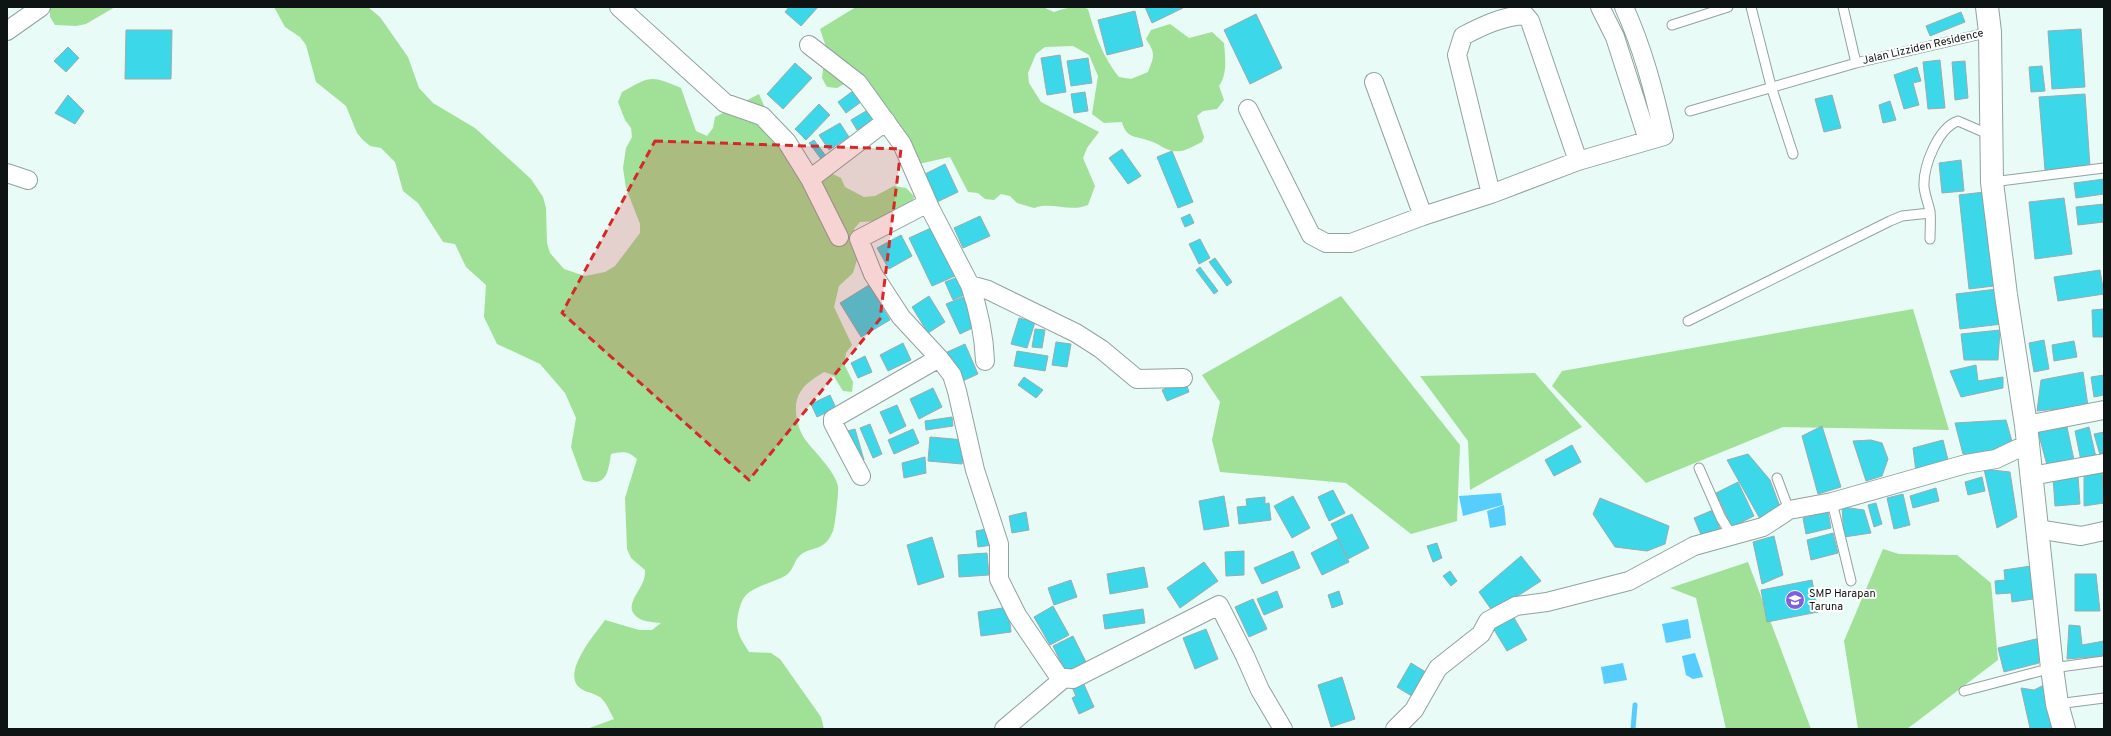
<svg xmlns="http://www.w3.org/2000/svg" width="2111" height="736" font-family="Overpass,sans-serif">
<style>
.green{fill:#a1e197}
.water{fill:#56cdfd}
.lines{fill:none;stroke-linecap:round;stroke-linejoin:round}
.stream{stroke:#56cdfd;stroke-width:5}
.building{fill:#3cd7e8;stroke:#9bacae}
.lane-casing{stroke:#91a2a0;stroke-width:11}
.street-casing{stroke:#91a2a0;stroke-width:20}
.secondary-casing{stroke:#91a2a0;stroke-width:24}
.lane{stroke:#fff;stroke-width:9}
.street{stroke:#fff;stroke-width:18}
.secondary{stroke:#fff;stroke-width:22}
.marked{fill:#d62828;fill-opacity:0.2;stroke:#d62828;stroke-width:3;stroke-dasharray:8 5;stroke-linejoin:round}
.labels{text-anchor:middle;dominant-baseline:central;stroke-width:4;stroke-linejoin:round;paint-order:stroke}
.street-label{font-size:11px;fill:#0e1413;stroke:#fff}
.poi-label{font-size:11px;fill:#0e1413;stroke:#fff;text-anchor:start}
</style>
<rect width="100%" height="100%" fill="#e8fbf7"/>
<!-- green -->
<path class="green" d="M50 7H115L86 24 76 26 55 25 50 17Z
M274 7H368L380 17 408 57 419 88 433 103 475 128 531 179 543 197 546 208 547 243 550 253 564 269 585 276 605 272 615 266 640 233V224L626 188 623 168 626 148 632 137 631 128 625 120 618 102 622 92C651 76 650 75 681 88L696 131 707 136 713 128 715 117 759 94 765 108 767 129 784 155 802 166 831 173 841 178 845 187 864 197 875 196 894 186 906 188 914 196 913 206 880 221 860 222 854 229 860 250 853 273 839 286 834 307 852 345 846 353 844 364 853 382 852 392 843 391 833 375 824 372C816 377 806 383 801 391 791 404 797 430 807 442 816 453 835 472 838 486 839 492 835 526 833 531 825 550 817 546 803 553 793 559 795 570 785 576 774 582 756 586 747 594 742 599 741 604 739 610 734 630 739 636 749 652L771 653 780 659 821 717 824 729H587L614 719C610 712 605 699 598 696 591 692 582 692 577 685 565 668 596 633 605 620L639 630H652L661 623C655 622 648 622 642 620 619 609 641 592 644 579 645 576 645 573 645 570L631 558 627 549 625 498 637 459C629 451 622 451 611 454 608 472 607 488 583 480L571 447 576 418 565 393 540 364 497 344 484 317 486 285 466 267 455 244 443 242 418 203 403 191 395 162 381 148 370 146 363 140 357 133 346 106 316 82 306 45 300 37 285 27Z
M856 7H1043L1054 12C1066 8 1076 5 1088 9 1096 37 1102 55 1119 77L1131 79 1148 72C1154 56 1156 54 1146 39L1151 30 1170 24 1189 38 1212 32 1224 43C1225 57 1228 73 1219 86L1224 100 1217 109 1203 111 1197 116 1204 137 1202 142C1193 146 1184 153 1173 151 1165 150 1158 143 1150 141 1137 136 1126 139 1122 122L1104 123 1092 114 1098 76 1089 55 1073 46 1045 47 1036 54 1028 73 1029 83 1041 102 1099 132 1087 148 1083 158 1095 186 1088 205C1070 213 1051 201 1034 208L1017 203 1010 196 1001 194 994 200 985 199 978 193 968 192 950 157 914 165 891 138 882 136 853 79 837 88 827 87 822 78 826 47 820 29Z
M1341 296 1460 445 1457 521 1411 534 1346 483 1220 472 1212 440 1220 402 1202 375Z
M1913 309 1949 430 1783 427 1646 483 1552 386 1562 371Z
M1535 373 1582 427 1470 490 1468 441 1420 376Z
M1883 549 1899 554 1957 555 1991 583 1998 660 1907 729H1858L1844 641Z
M1748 562 1811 729H1726L1696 598 1670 588Z"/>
<!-- water -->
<path class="water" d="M1501 493 1503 505 1463 516 1459 496Z
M1504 505 1506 525 1490 528 1487 511Z
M1688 619 1691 638 1666 643 1662 624Z
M1695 653 1703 677 1693 679 1686 675 1682 656Z
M1623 663 1627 680 1604 684 1601 667Z"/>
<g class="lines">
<!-- stream -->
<path class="stream" d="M1633 729 1635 705"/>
</g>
<!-- building -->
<path class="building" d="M789 7H818L801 26 785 12Z
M1145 7H1183V8L1152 23Z
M1135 11 1143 46 1107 55 1098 20Z
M1961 12 1965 22 1930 36 1926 26Z
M1256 14 1282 68 1250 84 1224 30Z
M2081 29 2085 87 2052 89 2048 31Z
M126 30H172L171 79H125Z
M68 47 79 58 66 72 54 61Z
M1060 55 1066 92 1047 95 1041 58Z
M1088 58 1092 83 1071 86 1067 61Z
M1940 60 1945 108 1928 109 1923 62Z
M1965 61 1968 98 1955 100 1952 62Z
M795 63 812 78 783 109 767 94Z
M2042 66 2045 91 2031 92 2029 67Z
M1917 67 1921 81 1913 83 1919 105 1904 109 1894 75Z
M857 88 865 99 846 113 838 102Z
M1085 92 1088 111 1074 113 1071 94Z
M2085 94 2090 166 2045 170 2039 97Z
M68 95 84 111 75 124 55 113Z
M1832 95 1841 128 1824 132 1815 99Z
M1890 101 1896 120 1883 123 1879 105Z
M819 104 830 115 806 140 795 129Z
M871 108 877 118 857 130 851 120Z
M840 123 849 137 829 150 819 135Z
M814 140 826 156 821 159 809 143Z
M1122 149 1141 176 1128 184 1109 158Z
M1172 151 1193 202 1178 208 1157 157Z
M1961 160 1964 191 1942 193 1939 163Z
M945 164 958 192 937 202 925 174Z
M2104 179V194L2076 198 2074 183Z
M1984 192 1994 286 1969 289 1959 195Z
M2064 198 2072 254 2035 259 2029 202Z
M2104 204V222L2078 225 2076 207Z
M1190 214 1194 223 1185 227 1181 218Z
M980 216 990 236 963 248 954 228Z
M933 227 955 276 932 286 909 238Z
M901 235 912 256 889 269 877 248Z
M1200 239 1210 258 1199 264 1189 244Z
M1215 258 1232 282 1227 286 1209 262Z
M1200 267 1218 291 1214 294 1196 270Z
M2100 270 2104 294 2058 301 2054 277Z
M963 275 971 292 953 300 945 282Z
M869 285 890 320 861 337 840 303Z
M1997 289 2002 324 1960 329 1956 294Z
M929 296 945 322 928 333 912 307Z
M963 297 977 326 960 334 946 304Z
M2104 309V337H2093L2092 310Z
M1019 318 1035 322 1027 348 1011 344Z
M1035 329 1045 330 1042 348 1032 347Z
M2000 330 1998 360H1964L1961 334Z
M2044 340 2049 369 2034 372 2029 343Z
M2074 341 2077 357 2054 361 2052 345Z
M1056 342 1071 344 1067 367 1052 365Z
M903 343 911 360 888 371 880 355Z
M965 344 978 374 958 383 945 353Z
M1017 351 1048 356 1045 371 1014 366Z
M865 356 872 372 858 378 851 363Z
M1976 365 1978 381 2003 377V388L1961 397 1950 371Z
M2083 372 2088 406 2037 411 2041 380Z
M2104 375V395L2094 397 2091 377Z
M1024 377 1043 390 1036 398 1018 385Z
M1185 380 1189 392 1167 401 1162 390Z
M933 388 942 407 919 419 910 399Z
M830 395 836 408 817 417 811 404Z
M897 405 906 426 890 434 880 412Z
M952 417 953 426 926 430 925 421Z
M2006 420 2013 445 1995 453 1963 454 1955 423Z
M870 424 882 454 873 458 860 428Z
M1822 426 1841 487 1818 494 1802 436Z
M2067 427 2074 460 2047 465 2038 432Z
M2089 427 2096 457 2081 461 2075 431Z
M855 429 864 460 856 462 847 431Z
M913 429 919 443 894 454 888 440Z
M2104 432V454L2100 455 2094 434Z
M930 437 965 440 962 464 928 461Z
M1871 440 1882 443 1888 459 1882 476 1866 481 1853 441Z
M1943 440 1948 460 1916 472 1913 448Z
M1572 445 1581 462 1554 476 1545 460Z
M1748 454 1770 480 1782 512 1760 519 1727 460Z
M925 457 926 473 904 478 902 463Z
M1984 469 2010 472 2017 517 1997 528Z
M2102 471 2104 503 2084 506V474Z
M2078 476 2080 504 2055 506 2053 477Z
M1982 477 1985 491 1968 495 1965 482Z
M1738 482 1754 516 1732 527 1716 493Z
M1936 488 1939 501 1913 508 1910 496Z
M1333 490 1345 513 1329 521 1318 497Z
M1903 494 1910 525 1894 529 1887 498Z
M1224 496 1229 526 1204 530 1199 501Z
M1293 496 1310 528 1292 538 1274 506Z
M1265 497V504L1269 503 1271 520 1239 524 1237 507 1247 506 1246 499Z
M1600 498 1669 526 1665 544 1647 551 1615 547 1593 514Z
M1876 503 1882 524 1874 527 1868 505Z
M1842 507 1864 510 1871 533 1844 537Z
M1713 510 1720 529 1702 537 1694 518Z
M1026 512 1029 530 1012 533 1009 516Z
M1828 512 1831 528 1806 534 1803 518Z
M1352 514 1369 548 1348 559 1331 524Z
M991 528 993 545 978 547 976 531Z
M1833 533 1838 553 1811 560 1807 540Z
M1774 536 1783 575 1762 584 1753 542Z
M932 537 944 577 918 585 907 545Z
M1338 539 1349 562 1322 575 1311 553Z
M1437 543 1442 558 1433 562 1427 546Z
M1244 551V575L1226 576 1225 552Z
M1293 551 1300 568 1262 584 1254 568Z
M987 553 989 575 959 577 958 555Z
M1521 556 1541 581 1493 612 1479 592Z
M1204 562 1218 581 1180 608 1167 588Z
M2031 566 2033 599 2012 602 2011 593 1996 594 1995 581 2005 580 2004 570Z
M1144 567 1148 587 1110 594 1107 574Z
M1450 571 1457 581 1451 586 1443 576Z
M2075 574H2096L2100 611H2075Z
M1071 580 1077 597 1054 605 1048 588Z
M1812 580 1818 612 1767 622 1761 590Z
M1277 591 1283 607 1264 615 1257 599Z
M1339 591 1343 604 1332 608 1328 595Z
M1253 599 1267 629 1249 637 1235 607Z
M1053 606 1069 635 1050 645 1034 617Z
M1008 607 1011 632 981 636 978 612Z
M1143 609 1145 623 1105 629 1103 615Z
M1510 611 1527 640 1507 651 1490 623Z
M2069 625 2080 626 2082 645 2104 641 2103 656 2067 659Z
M1206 629 1218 659 1195 669 1183 638Z
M1073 636 1086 662 1066 673 1053 646Z
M2040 638 2039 663 2004 672 1998 648Z
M1411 663 1429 674 1415 698 1397 687Z
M1342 677 1355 719 1331 727 1318 685Z
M1082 680 1094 707 1079 714 1072 698 1076 696 1071 685Z
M2044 685 2053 729H2027L2030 728 2021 688 2034 690Z"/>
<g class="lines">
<!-- lane casing -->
<g class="lane-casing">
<path id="lane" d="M1751 7 1771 86 1793 154
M1843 7 1856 63
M1672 25 1728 7
M1690 111 1856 63 1990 32
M1992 182 2104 168
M1930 239C1930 230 1931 220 1930 211 1928 203 1925 195 1924 187 1923 166 1938 128 1958 121L1990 135
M1688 321 1890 221 1902 216 1930 213
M1699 468 1721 518 1731 534
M1777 478 1789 510
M1832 502 1851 581
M1964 691 2052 668 2104 661
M2057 704 2104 698"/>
</g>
<!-- street casing -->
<g class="street-casing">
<path id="street" d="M619 7 725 103 762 116 787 142 810 179 839 237
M1600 7 1615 37 1648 140
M7 31 41 7
M809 45 858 83 902 144 931 210 970 285 988 290 1076 333 1101 349 1137 379 1183 378
M1374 82 1423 216
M1248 109 1311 235 1326 243H1351L1423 216 1491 194 1578 161 1664 136C1654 91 1643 49 1624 7
M7 173 28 180
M810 179 886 121
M1491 194 1457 55 1463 36C1482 26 1503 16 1525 15L1530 21 1578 161
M970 285C979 311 984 333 985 361
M939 358 952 375 957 391 975 470 999 544V579L1017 615 1059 677 1073 679 1219 605 1245 656 1260 690 1283 729
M2026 425 2104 410
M861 476 833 423V419L939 358 901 317 873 274 859 239 928 203
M2031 476 2104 463
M2037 529 2081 536 2104 531
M1004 729 1063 679
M1395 729 1414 710 1438 668 1481 634 1488 621 1516 606 1547 602 1629 581 1694 546 1763 527 1789 510 1832 502 1966 464 1996 459 2017 449 2028 446"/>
</g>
<!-- secondary casing -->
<g class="secondary-casing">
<path id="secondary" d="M1987 7 1990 32 1992 182 2006 295 2026 425 2052 668 2057 704 2064 729"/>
</g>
<!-- lane -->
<use href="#lane" class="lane"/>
<!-- street -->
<use href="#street" class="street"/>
<!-- secondary -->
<use href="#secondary" class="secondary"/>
</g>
<!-- marked area -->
<path class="marked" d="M655 141 901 149 880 319 749 480 562 313Z"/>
<!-- icons -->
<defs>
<g id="school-disc" transform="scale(1)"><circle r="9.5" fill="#8360db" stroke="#fff"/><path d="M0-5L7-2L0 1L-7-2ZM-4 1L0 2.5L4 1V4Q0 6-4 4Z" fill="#fff"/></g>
</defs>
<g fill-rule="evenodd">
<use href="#school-disc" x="1795" y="600"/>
</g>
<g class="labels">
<!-- street labels -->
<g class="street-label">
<text transform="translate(1923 47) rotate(-13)">Jalan Lizziden Residence</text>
</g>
<!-- poi labels -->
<g class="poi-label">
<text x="1809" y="594">SMP Harapan<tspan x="1809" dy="13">Taruna</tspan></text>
</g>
</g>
<!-- border -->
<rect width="2111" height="736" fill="none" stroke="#0e1413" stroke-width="16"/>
</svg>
